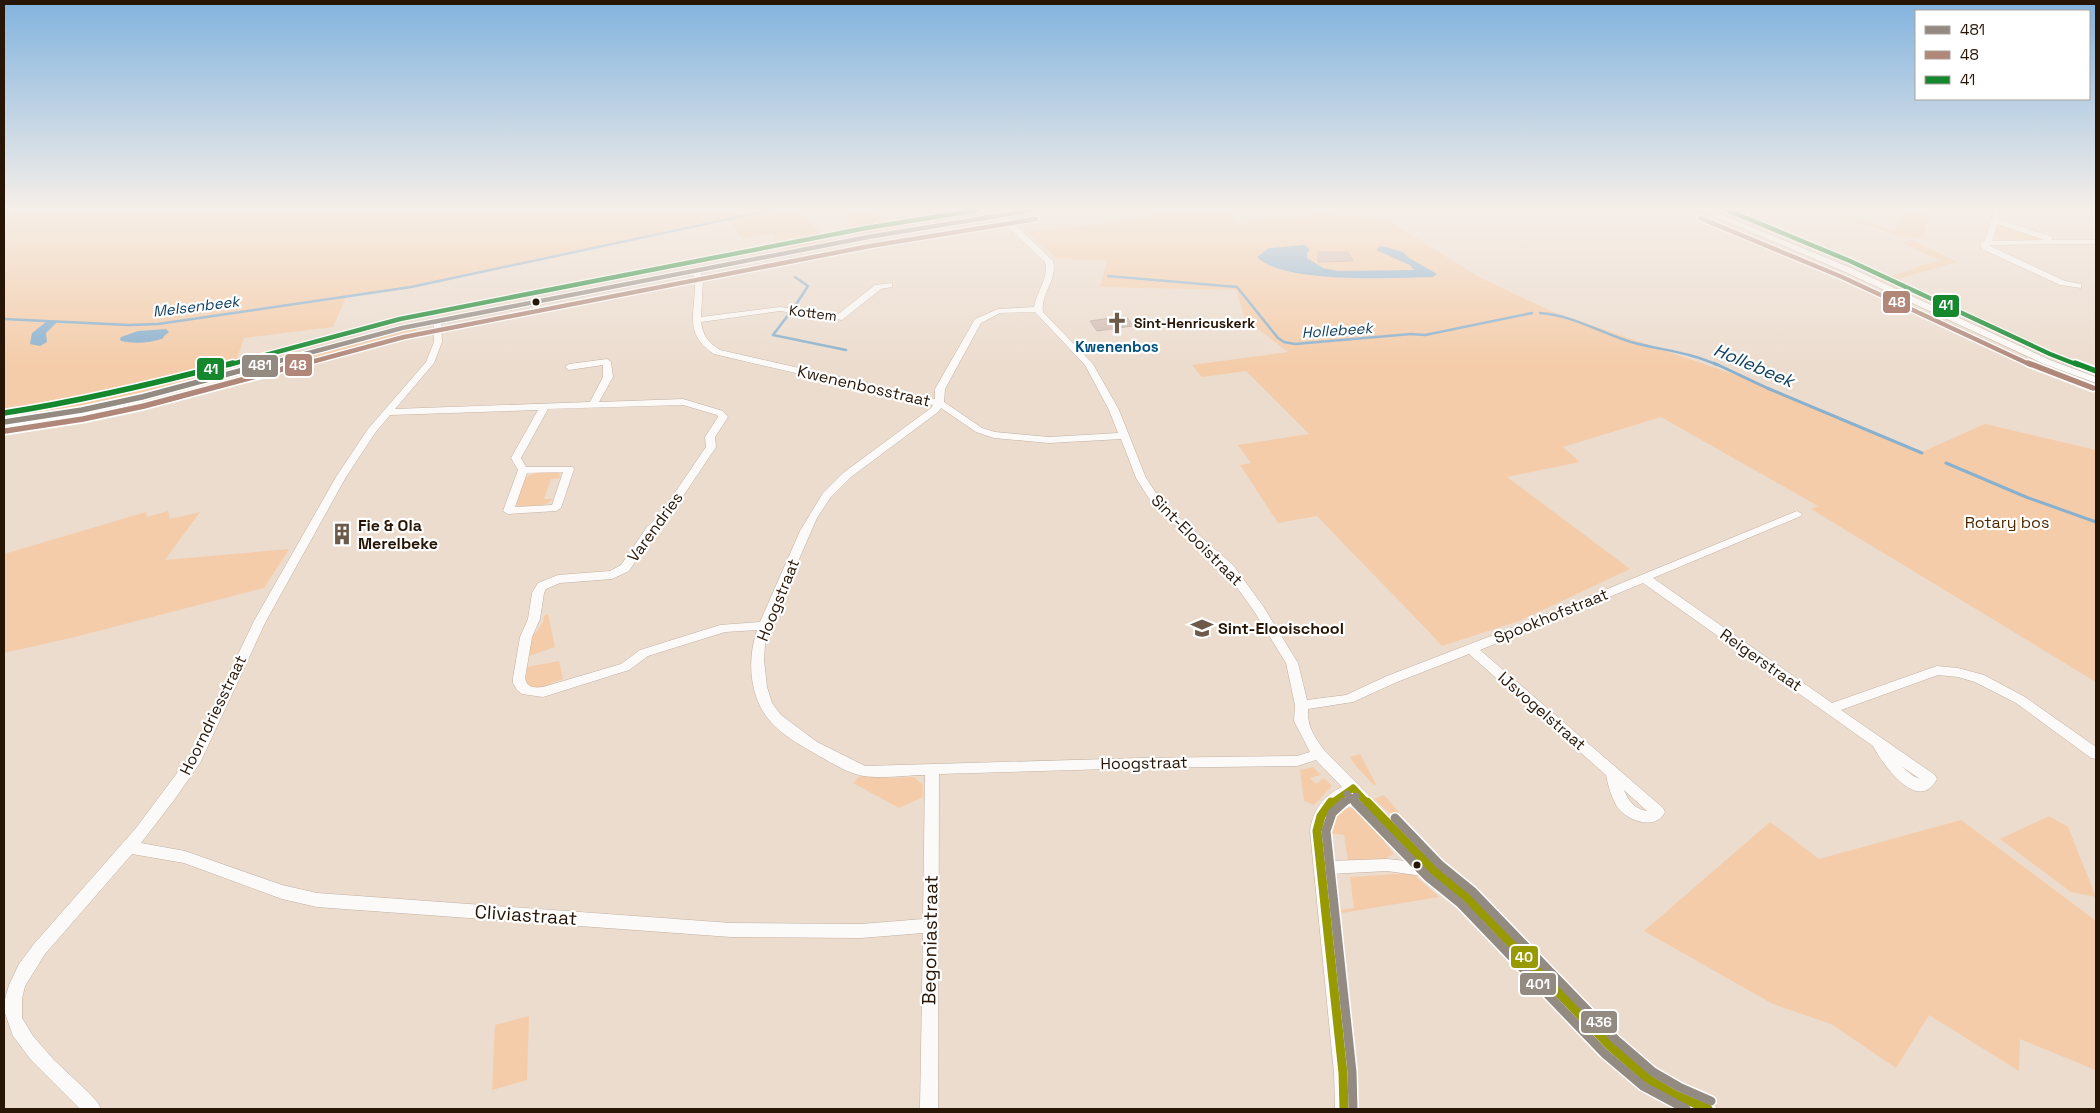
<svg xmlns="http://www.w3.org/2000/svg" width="2100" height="1113" font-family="'Space Grotesk',sans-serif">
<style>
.green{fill:#f4cca9}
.water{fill:#89b1ce}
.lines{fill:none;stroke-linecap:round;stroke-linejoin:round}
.stream-far1{stroke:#89b1ce;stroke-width:2.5}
.stream{stroke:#89b1ce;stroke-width:3}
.building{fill:#d2beb4;stroke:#c1aea3}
.minor-casing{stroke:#c0b0a2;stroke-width:1}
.tertiary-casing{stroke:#c0b0a2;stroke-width:1}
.minor{fill:#fcfaf8;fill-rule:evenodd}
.tertiary{fill:#fcfaf8;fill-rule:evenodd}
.bus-1-far1-casing{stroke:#fff;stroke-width:7}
.bus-1-casing{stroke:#fff;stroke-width:9}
.bus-2-far1-casing{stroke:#fff;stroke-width:7}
.bus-2-casing{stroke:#fff;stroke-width:9}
.bus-3-far1-casing{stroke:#fff;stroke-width:7}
.bus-3-casing{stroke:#fff;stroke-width:9}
.bus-4-far1-casing{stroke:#fff;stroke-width:11}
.bus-4-casing{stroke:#fff;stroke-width:12}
.bus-5-far1-casing{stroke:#fff;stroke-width:11}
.bus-5-casing{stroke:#fff;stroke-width:12}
.bus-6-casing{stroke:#fff;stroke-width:12}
.bus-1-far1{stroke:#938a82;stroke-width:4.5}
.bus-1{stroke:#938a82;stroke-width:5.5}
.bus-2-far1{stroke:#b08779;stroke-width:4.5}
.bus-2{stroke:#b08779;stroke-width:5.5}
.bus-3-far1{stroke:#15882e;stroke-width:4.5}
.bus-3{stroke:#15882e;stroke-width:5.5}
.bus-4-far1{stroke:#989a02;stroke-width:7}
.bus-4{stroke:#989a02;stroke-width:9}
.bus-5-far1{stroke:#938a82;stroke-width:7}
.bus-5{stroke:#938a82;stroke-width:9}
.bus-6{stroke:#938a82;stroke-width:9}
.bus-dot{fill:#271505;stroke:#fff;stroke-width:2}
.labels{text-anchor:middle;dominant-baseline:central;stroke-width:4.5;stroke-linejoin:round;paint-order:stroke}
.far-street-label{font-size:14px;fill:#271505;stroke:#fff}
.far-poi-label{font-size:14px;font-weight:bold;fill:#271505;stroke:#fff;text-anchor:start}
.far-water-label{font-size:15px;font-style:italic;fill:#104162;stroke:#fff}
.far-neighbourhood-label{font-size:15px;font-weight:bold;fill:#01527f;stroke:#fff}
.street-label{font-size:16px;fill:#271505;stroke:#fff}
.park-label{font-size:16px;fill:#4e2900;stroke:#fff}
.poi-label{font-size:16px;font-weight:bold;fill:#271505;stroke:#fff;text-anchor:start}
.water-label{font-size:18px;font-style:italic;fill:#104162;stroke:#fff}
.near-street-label{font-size:19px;fill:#271505;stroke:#fff}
.line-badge{stroke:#fff;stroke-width:2}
.badge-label{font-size:14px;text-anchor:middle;font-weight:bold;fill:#fff}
</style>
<rect width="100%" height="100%" fill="#ecdcce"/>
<!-- green -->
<path class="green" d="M4 210H802L799 211 829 242 786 250 772 233 742 239 728 220 411 287 346 297 333 327 244 338 233 370 112 400 4 420Z
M837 210H873L889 225 908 221 912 224 863 235Z
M1170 210H1227L1238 225 1263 219 1308 217 1305 210H1333L1336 216 1356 215 1389 221 1479 277 1553 312 1753 381 1922 452 1985 424 2096 450V682L1811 509 1818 506 1661 417 1563 447 1580 462 1507 477 1630 569 1519 621 1442 646C1401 601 1358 560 1317 516L1278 523 1240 465 1251 463 1238 445 1309 434 1246 371 1202 377 1192 365 1288 352 1245 319 1236 290 1100 287 1107 261 1056 258 1028 232 1127 221Z
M1905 210H1929L1923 237 1909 239 1831 213 1836 212 1886 228 1896 229Z
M2002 225 2037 236 2039 239C2028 242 2002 244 1994 234L1996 227Z
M1911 240 1957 262 1885 283 1879 280 1939 260 1902 243Z
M416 328 417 330C289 365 161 405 30 426L33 423 141 401Z
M554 472 559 473 560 478 551 479 544 499H553C546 507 525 510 516 505L524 479C533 471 543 472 554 472Z
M168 511 170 519 200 512 165 560 289 549 264 588 75 637 4 653V554L146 512 147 517Z
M548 614 555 647 529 656 532 634 536 633 543 622 544 616Z
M559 661 563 679 551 683 547 687 532 688 526 683 527 667Z
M1360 754 1376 784 1374 785 1355 765 1350 757Z
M1313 767 1321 775 1310 778 1316 784 1324 778 1332 786 1314 805 1304 801 1300 770Z
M861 775 883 778 914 777 923 785V797L899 808 853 783Z
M1384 795 1403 817V819L1386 810 1374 799Z
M1348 808 1357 809 1363 814 1394 854 1380 861 1348 862 1344 835 1329 833 1337 815Z
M2049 816 2068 827 2096 897 2071 892 2000 839Z
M1961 820 2096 921V1070L2020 1039 2019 1071 1929 1015 1896 1068 1831 1024 1773 1004 1644 931 1770 822 1819 859Z
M1412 873 1439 897 1342 913 1341 910 1354 908 1350 877Z
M529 1016 527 1080 492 1090 495 1025Z"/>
<!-- water -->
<path class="water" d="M1305 245 1310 250 1307 253V258L1323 268 1338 271 1414 270 1410 265 1378 251 1377 248 1382 246 1403 252 1409 258 1437 274 1433 277C1395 278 1283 284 1257 257L1269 248Z
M46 322H57L46 333 47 342 40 346 30 344 32 333Z
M166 329 169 332 163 337 164 338C151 343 135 344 121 341L120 339 121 337 138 331Z"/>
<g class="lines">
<!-- stream-far1 -->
<path class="stream-far1" d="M1108 276 1237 287 1278 338 1284 342 1295 344 1411 334 1425 335 1532 313
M795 277 808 286 795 306
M1540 313C1572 315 1601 333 1631 342 1660 350 1690 352 1717 365
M789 314 773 335 846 350
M4 319 129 325 158 324 411 287 771 210"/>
<!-- stream -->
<path class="stream" d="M1714 363 1767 388 1922 453
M1946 463 2026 497 2096 522"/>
</g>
<!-- building -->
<path class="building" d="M1318 252H1348L1353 261 1318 262Z
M1126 316 1133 326 1097 331 1090 321Z"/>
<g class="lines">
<!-- minor casing -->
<g class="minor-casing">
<path id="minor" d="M898 210H906L928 228 921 230Z
M1700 210H1710L1849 267 2050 360 2096 377V383L2044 364 1843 271Z
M1994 210H2001L1999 219 2052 237V240H2096V244L1988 245 2065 281 2081 284V288L2060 285 1982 249 1980 243 1985 241ZM1997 224 2045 240 1992 241Z
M999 215H1005L1053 261C1058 280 1040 294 1043 312L1093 364 1119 410 1146 478 1156 493 1173 512 1233 565 1263 606 1298 663 1307 700 1346 695 1387 676 1522 624 1797 511 1802 514 1801 516 1653 578 1832 703 1937 666 1958 668 1984 675 2025 697 2096 747V759L2091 758 2016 703 1975 682 1958 677 1938 675 1841 710 1935 775 1937 779C1918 815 1882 763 1873 746L1643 583 1480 650 1663 808 1665 812C1655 832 1625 820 1616 805 1611 796 1608 785 1606 775L1469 654 1397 682 1353 702 1308 709C1307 727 1314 736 1324 750L1439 867 1471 892 1616 1040 1654 1073 1681 1089 1714 1103 1717 1109H1687L1669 1101 1642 1085 1604 1052 1461 902 1430 877 1387 871 1329 874 1352 1073 1353 1109H1335L1334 1073 1310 831C1313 810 1323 796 1342 787L1316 760 1297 766 1142 768 939 774 938 1109H920L923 933 861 938 731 937 317 907 282 899 184 863 132 854 45 954 25 986 22 999V1018L33 1036 54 1060 89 1093 98 1103 101 1109H80L31 1060 13 1036 5 1013V999L9 985 19 964 34 944 136 828 189 757 254 621 336 477 368 429 426 362 434 342V319H440L441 321 442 342 434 363 395 409 590 402 603 377V365L569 370 565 367 569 364 607 359 611 362 613 377 599 402 683 399 723 411 728 417 715 437 716 447 669 517 655 531 629 571 612 579 560 583 546 589 544 593 540 619 532 637 525 678C527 688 534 688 543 687L621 664 640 650 720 625 760 622 800 531 823 493 843 473 931 408 933 405 714 354C685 334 694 317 695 287 695 281 692 274 693 268H699L703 279 701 317 780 307 837 315 875 285 892 283V287L881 289 842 320 780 311 701 322C703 336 708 342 720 350L935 399V389L975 319 998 309 1034 307C1037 291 1049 278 1045 262L999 219ZM1035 312 1085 365 1109 410 1118 433 1049 437 995 432 982 428 944 402 945 389 981 323 1000 313ZM683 405 717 415 718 417 705 437 706 447 661 513 647 527 621 565 610 571 558 575 538 583 532 593 528 619 520 637 513 678V683L517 690 522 694 543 697 629 670 648 656 725 632 757 630C747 659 749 697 770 721 783 736 802 746 819 756 832 763 849 774 864 776 882 779 906 775 925 775L923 919 861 924 731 923 317 893 282 885 185 851 141 843 174 800 200 763 266 621 346 477 375 433 390 415 538 410 511 458 518 470 503 511 508 514 556 511 561 508 574 469 573 467H526L521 458 548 409ZM941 408 976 432 994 438 1049 443 1121 439 1136 478 1148 497 1165 516 1225 571 1254 611 1286 663 1295 705 1294 721 1310 752 1297 756 1142 758 865 766 817 742 781 715 772 703 767 687 764 660 765 644 774 616 817 518 830 498 851 477 938 412ZM563 472 552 505 515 507 527 473ZM1901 766 1920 779 1913 776ZM1624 790 1647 811C1636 810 1628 801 1624 790ZM1351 795 1416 862 1387 859 1328 861C1324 831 1319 812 1351 795Z"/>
</g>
<!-- tertiary casing -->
<g class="tertiary-casing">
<path id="tertiary" d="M1017 210H1039L868 240 403 331 142 400 82 413 4 425V419L82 407 141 394 402 325 868 234Z"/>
</g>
<!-- minor -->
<use href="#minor" class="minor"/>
<!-- tertiary -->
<use href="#tertiary" class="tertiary"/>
<!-- bus-1-far1 casing -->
<g class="bus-1-far1-casing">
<path id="bus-1-far1" d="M264 365 402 328 868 237 1033 210"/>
</g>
<!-- bus-1 casing -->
<g class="bus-1-casing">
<path id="bus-1" d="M4 422 82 410 142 397 269 363"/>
</g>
<!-- bus-2-far1 casing -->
<g class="bus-2-far1-casing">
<path id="bus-2-far1" d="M1700 218 1842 277 2031 365
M300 365 404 337 870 246 1036 219"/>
</g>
<!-- bus-2 casing -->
<g class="bus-2-casing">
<path id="bus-2" d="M2028 363 2093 388
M5 431 83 419 144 406 305 363"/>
</g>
<!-- bus-3-far1 casing -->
<g class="bus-3-far1-casing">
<path id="bus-3-far1" d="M1727 210 1850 261 2050 354 2078 365
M228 365 400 319 866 228 978 210"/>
</g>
<!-- bus-3 casing -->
<g class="bus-3-casing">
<path id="bus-3" d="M2075 363 2096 371
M4 413C82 401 157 383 233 363"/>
</g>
<!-- bus-4-far1 casing -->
<g class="bus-4-far1-casing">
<path id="bus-4-far1" d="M1353 788 1368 804
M1330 804 1353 788"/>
</g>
<!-- bus-4 casing -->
<g class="bus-4-casing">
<path id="bus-4" d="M1331 802 1321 816 1317 831 1343 1073 1344 1109
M1367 802 1434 871 1466 897 1610 1046 1648 1079 1675 1095 1708 1109"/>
</g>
<!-- bus-5-far1 casing -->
<g class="bus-5-far1-casing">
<path id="bus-5-far1" d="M1347 794 1357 804
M1342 804 1356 796"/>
</g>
<!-- bus-5 casing -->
<g class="bus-5-casing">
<path id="bus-5" d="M1344 802 1332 813 1326 831 1352 1072 1353 1109
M1355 802 1428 877 1460 903 1604 1053 1643 1086 1686 1109"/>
</g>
<!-- bus-6 casing -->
<g class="bus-6-casing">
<path id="bus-6" d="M1395 818 1440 865 1472 891 1616 1040 1653 1072 1679 1087 1711 1101"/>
</g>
<!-- bus-1-far1 -->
<use href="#bus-1-far1" class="bus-1-far1"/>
<!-- bus-1 -->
<use href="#bus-1" class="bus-1"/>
<!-- bus-2-far1 -->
<use href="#bus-2-far1" class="bus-2-far1"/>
<!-- bus-2 -->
<use href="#bus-2" class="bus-2"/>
<!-- bus-3-far1 -->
<use href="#bus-3-far1" class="bus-3-far1"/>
<!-- bus-3 -->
<use href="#bus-3" class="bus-3"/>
<!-- bus-4-far1 -->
<use href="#bus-4-far1" class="bus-4-far1"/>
<!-- bus-4 -->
<use href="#bus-4" class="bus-4"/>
<!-- bus-5-far1 -->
<use href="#bus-5-far1" class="bus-5-far1"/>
<!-- bus-5 -->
<use href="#bus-5" class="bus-5"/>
<!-- bus-6 -->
<use href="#bus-6" class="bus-6"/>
</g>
<!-- sky -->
<linearGradient id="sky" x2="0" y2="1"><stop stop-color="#82b3de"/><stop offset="0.57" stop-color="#f6efe9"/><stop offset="1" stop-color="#f6efe9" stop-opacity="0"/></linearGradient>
<rect width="2100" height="366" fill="url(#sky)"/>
<!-- icons -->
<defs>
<g id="church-bare" transform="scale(1.725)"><path d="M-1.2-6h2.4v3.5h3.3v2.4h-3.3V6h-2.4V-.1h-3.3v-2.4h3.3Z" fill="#6c5b4b" stroke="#fff" stroke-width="2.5" paint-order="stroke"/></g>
<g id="building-bare" transform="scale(1.725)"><path d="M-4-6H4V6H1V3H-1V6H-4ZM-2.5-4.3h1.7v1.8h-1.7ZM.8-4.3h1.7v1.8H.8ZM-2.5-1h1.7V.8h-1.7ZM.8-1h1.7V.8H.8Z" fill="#6c5b4b" stroke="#fff" stroke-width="2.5" paint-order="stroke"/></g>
<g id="school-bare" transform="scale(1.725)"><path d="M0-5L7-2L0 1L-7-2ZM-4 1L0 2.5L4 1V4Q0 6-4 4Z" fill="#6c5b4b" stroke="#fff" stroke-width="2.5" paint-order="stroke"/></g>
</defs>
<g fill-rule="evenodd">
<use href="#church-bare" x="1117" y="323"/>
<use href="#building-bare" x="342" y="534"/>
<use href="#school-bare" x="1202" y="628"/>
</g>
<!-- markers -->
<g class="bus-dot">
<circle cx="536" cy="302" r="4.5"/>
<circle cx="1417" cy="865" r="4.5"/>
</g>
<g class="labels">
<!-- far-street labels -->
<g class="far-street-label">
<text transform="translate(813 313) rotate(7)">Kottem</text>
</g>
<!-- far-poi labels -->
<g class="far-poi-label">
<text x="1134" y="323">Sint-Henricuskerk</text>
</g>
<!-- far-water labels -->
<g class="far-water-label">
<text transform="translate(196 306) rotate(-7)">Melsenbeek</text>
<text transform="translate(1337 330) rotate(-4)">Hollebeek</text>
</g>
<!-- far-neighbourhood labels -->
<g class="far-neighbourhood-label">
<text x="1117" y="346">Kwenenbos</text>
</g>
<!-- street labels -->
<g class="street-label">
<text transform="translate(864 386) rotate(13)">Kwenenbosstraat</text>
<text transform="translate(655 527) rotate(-54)">Varendries</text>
<text transform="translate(1197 540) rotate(45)">Sint-Elooistraat</text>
<text transform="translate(778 600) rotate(-68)">Hoogstraat</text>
<text transform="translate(1551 616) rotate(-22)">Spookhofstraat</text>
<text transform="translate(1761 660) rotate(35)">Reigerstraat</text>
<text transform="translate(1542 711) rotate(41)">IJsvogelstraat</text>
<text transform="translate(213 715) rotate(-64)">Hoorndriesstraat</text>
<text transform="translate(1144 763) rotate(-1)">Hoogstraat</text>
</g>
<!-- park labels -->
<g class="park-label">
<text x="2007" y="522">Rotary bos</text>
</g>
<!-- poi labels -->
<g class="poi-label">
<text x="358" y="525">Fie &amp; Ola<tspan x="358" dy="18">Merelbeke</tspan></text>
<text x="1218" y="628">Sint-Elooischool</text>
</g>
<!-- water labels -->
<g class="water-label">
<text transform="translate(1754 365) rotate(23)">Hollebeek</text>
</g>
<!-- near-street labels -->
<g class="near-street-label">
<text transform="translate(526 915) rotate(4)">Cliviastraat</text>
<text transform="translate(930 940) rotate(-89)">Begoniastraat</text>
</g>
</g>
<g class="line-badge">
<rect x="1882" y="290" width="29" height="24" rx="5" fill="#b08779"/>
<rect x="1932" y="294" width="28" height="24" rx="5" fill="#15882e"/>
<rect x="284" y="353" width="29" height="24" rx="5" fill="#b08779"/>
<rect x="241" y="354" width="38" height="24" rx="5" fill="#938a82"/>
<rect x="196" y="357" width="29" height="24" rx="5" fill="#15882e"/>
<rect x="1510" y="945" width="29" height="24" rx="5" fill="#989a02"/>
<rect x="1519" y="972" width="38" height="24" rx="5" fill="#938a82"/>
<rect x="1580" y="1010" width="38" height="24" rx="5" fill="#938a82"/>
</g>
<g class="badge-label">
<text x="1897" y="307">48</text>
<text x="1946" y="310">41</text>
<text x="298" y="370">48</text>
<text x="260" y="370">481</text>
<text x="211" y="374">41</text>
<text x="1524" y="962">40</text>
<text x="1538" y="989">401</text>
<text x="1599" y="1027">436</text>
</g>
<!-- border -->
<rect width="2100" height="1113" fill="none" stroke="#271505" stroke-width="10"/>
<!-- legend -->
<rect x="1915" y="10" width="175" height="90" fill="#ffffff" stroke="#a9a19b"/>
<rect x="1925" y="26" width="25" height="8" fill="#938a82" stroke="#a9a19b"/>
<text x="1960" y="35" font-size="15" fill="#271505">481</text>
<rect x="1925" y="51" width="25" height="8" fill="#b08779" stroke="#a9a19b"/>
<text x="1960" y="60" font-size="15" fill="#271505">48</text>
<rect x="1925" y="76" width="25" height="8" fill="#15882e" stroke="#a9a19b"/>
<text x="1960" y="85" font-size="15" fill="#271505">41</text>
</svg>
